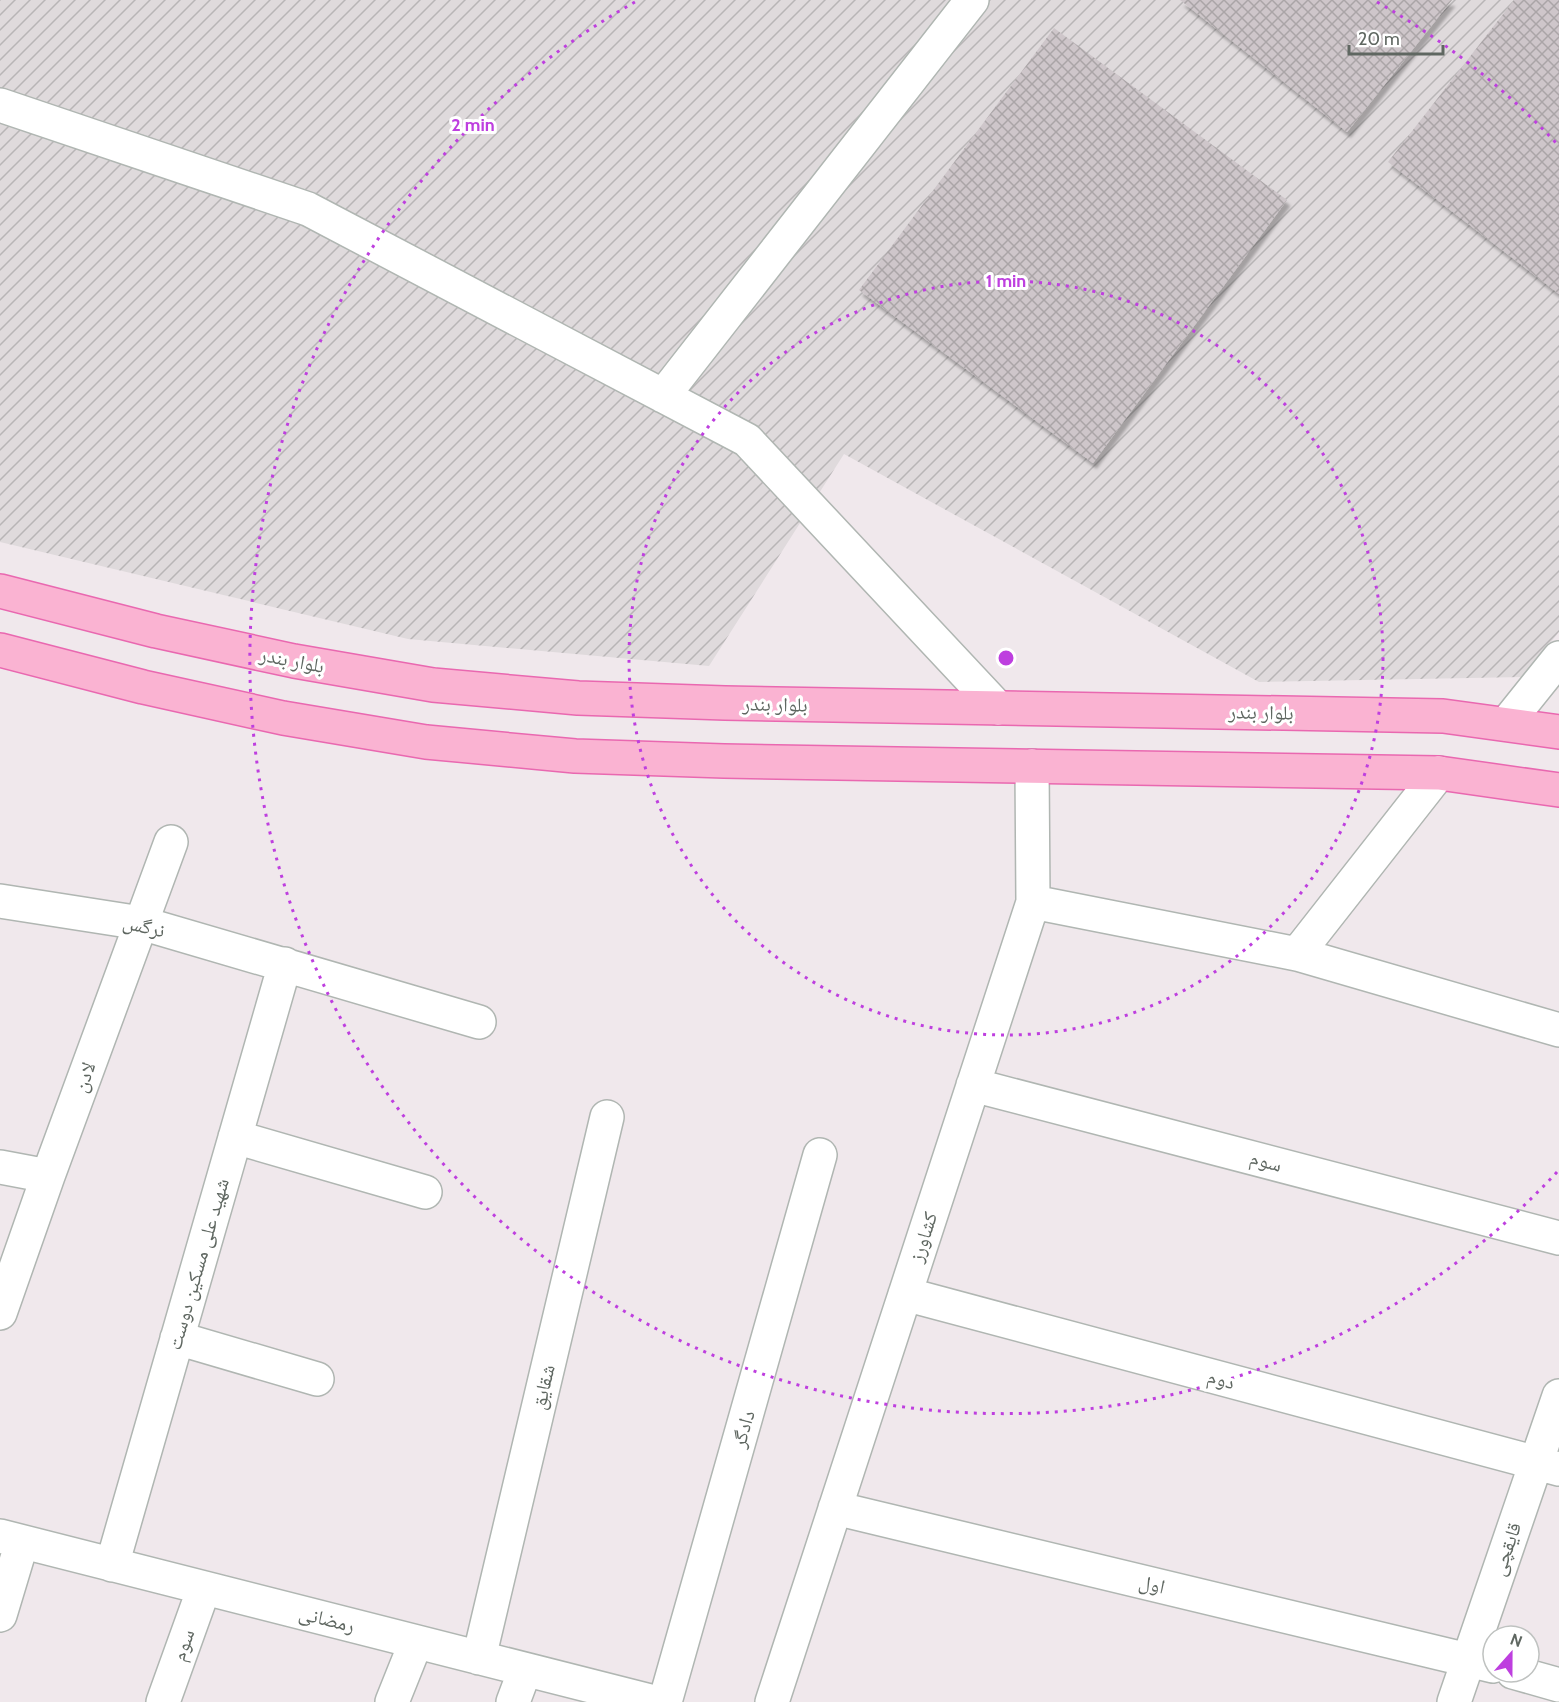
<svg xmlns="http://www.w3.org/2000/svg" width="1559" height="1702" font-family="Cabin,'Noto Naskh Arabic',sans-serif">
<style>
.industrial{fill:url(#industrial-furrows)}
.building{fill:url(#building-cross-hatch);filter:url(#shadow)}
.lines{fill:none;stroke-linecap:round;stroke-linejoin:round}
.minor-casing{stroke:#b0b6b2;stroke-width:36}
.major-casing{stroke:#e968b0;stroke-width:36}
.minor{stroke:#fff;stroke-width:33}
.major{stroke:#fab3d2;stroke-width:33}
.ring{fill:none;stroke:#be3fdf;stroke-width:3;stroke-dasharray:3 6}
.labels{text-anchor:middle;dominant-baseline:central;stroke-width:6;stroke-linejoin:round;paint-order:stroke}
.street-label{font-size:20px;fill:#5f6761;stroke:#fff}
.centre{fill:#be3fdf;stroke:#fff;stroke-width:3}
.ring-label{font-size:18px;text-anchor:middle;font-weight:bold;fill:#be3fdf;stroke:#fff;stroke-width:6;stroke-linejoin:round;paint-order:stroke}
</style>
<defs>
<pattern id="industrial-furrows" width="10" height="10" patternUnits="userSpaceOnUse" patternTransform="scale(1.5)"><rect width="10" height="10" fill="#dfdadc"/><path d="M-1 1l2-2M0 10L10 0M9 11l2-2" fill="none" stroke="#b8b5b6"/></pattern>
<pattern id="building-cross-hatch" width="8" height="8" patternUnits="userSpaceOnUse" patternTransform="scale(1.5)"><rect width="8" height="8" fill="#cec6ca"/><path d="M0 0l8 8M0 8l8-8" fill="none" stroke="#aaa5a7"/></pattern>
<filter id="shadow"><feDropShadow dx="3.5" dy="6" stdDeviation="1.5" flood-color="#0004"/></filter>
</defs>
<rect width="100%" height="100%" fill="#f0e8ec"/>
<!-- industrial -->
<path class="industrial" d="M0 0H1559V632L1523 677 1259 682 844 454 709 666 408 639 0 542Z"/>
<!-- building -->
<path class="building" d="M1180 0H1452L1347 132Z
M1514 0H1559V294L1388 162Z
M1054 28 1287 200 1093 463 859 290Z"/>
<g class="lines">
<!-- minor casing -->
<g class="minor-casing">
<path id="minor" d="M0 105 308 209 747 440 998 708
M663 396 972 0
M1506 724 1559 658
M0 901 141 923 479 1022
M1033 902 1297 954 1559 1030
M1297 954 1439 773
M973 1085 1559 1238
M235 1137 425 1192
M0 1167 48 1176
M905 1294 1559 1469
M0 1313 48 1176 171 842
M177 1338 317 1379
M835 1508 1493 1666
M0 1536 654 1702
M112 1565 285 964
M0 1615 22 1542
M479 1658 607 1117
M1513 1672 1559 1685
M163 1702 204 1588
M392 1702 416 1642
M513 1702 525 1670
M665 1702 820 1155
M772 1702 1033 902 1032 766
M1454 1702 1559 1396"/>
</g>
<!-- major casing -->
<g class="major-casing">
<path id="major" d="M0 591 156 631 294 661 433 685 578 698 725 703 1443 716 1559 732
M0 650 143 687 283 718 426 742 575 756 724 761 1439 773 1559 790"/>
</g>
<!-- minor -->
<use href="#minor" class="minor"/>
<!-- major -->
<use href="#major" class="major"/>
</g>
<!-- distance rings -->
<g class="ring">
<circle cx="1006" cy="658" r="377"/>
<path d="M1557 1172A754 754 0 1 1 635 2M1377 2A754 754 0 0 1 1557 144"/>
</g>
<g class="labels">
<!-- street labels -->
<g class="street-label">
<text transform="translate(292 660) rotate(11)">بلوار بندر</text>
<text transform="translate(775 704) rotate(1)">بلوار بندر</text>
<text transform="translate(1261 712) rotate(1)">بلوار بندر</text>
<text transform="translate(144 926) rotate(13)">نرگس</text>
<text transform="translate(84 1077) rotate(-70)">لادن</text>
<text transform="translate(1266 1161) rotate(15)">سوم</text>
<text transform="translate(923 1237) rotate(-72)">کشاورز</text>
<text transform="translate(198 1264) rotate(-74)">شهید علی مسکین دوست</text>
<text transform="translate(1221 1379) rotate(15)">دوم</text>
<text transform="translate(543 1387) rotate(-77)">شقایق</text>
<text transform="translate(743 1429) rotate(-74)">دادگر</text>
<text transform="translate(1506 1549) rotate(-71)">قایقچی</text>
<text transform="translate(1152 1584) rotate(13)">اول</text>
<text transform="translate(327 1619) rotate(14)">رمضانی</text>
<text transform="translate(183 1645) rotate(-71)">سوم</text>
</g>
</g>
<circle cx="1006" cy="658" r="9" class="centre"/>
<g class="ring-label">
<text x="473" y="131">2 min</text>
<text x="1006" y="287">1 min</text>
</g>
<!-- north arrow -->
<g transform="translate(1511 1654) rotate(21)"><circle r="28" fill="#ffffff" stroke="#bfc2c0" stroke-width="1.5"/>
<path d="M0-4.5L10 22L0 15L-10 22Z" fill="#be3fdf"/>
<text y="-9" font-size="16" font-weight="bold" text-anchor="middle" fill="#5f6761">N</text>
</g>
<!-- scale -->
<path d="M1349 45v9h94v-9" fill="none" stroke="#5f6761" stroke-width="3"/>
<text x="1358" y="45" font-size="18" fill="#5f6761" stroke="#ffffff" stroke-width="4.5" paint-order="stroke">20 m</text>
</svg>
